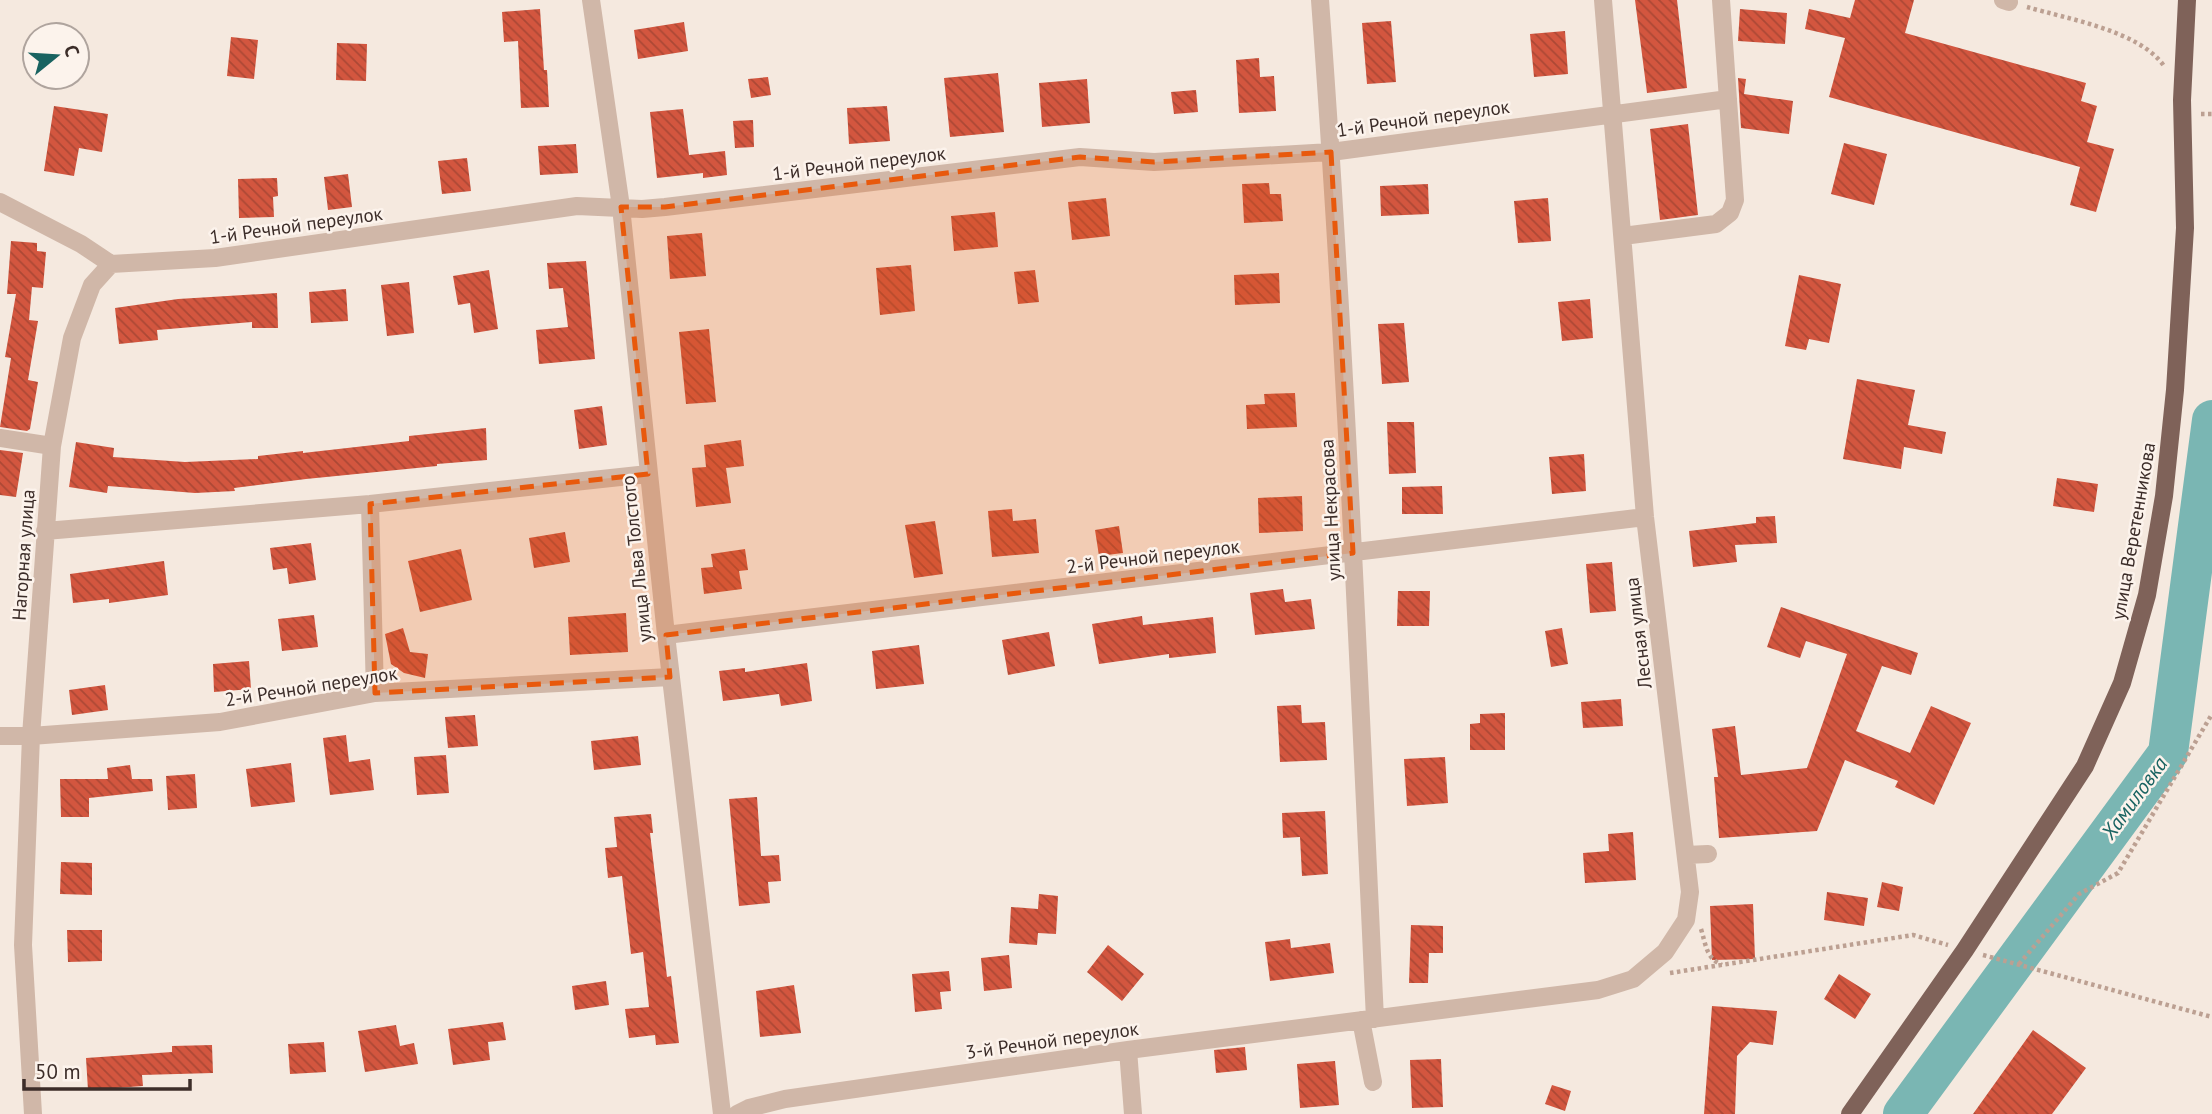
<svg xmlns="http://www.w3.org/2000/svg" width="2212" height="1114" font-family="'PT Sans',sans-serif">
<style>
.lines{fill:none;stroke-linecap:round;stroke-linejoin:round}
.river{stroke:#7ab6b3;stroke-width:40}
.building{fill:url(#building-back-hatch)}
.path{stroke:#bca092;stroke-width:4.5;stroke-dasharray:3.5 3.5;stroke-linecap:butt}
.minor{stroke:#d0b7a8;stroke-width:18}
.major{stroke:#7f6259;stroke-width:18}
.marked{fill:#e8590c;fill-opacity:0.2;stroke:#e8590c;stroke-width:5;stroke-dasharray:14 9;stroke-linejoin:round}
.labels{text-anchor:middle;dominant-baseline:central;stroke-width:5;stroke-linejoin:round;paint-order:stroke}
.street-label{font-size:19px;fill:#3c2d29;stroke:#fcf3ec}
.water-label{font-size:21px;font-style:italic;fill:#196361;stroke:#fcf3ec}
</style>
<defs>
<pattern id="building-back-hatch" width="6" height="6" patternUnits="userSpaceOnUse" patternTransform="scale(1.75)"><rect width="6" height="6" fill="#d3563f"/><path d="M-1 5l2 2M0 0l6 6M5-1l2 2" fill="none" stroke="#ac4835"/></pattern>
</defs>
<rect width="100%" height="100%" fill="#f5e9df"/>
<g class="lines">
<!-- river -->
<path class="river" d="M1903 1114 2168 753 2212 420"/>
</g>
<!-- building -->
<path class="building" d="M1635 0H1677L1687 88 1647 93Z
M1855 0H1914L1905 33 2086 83 2081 101 2097 106 2087 142 2114 149 2096 212 2070 205 2080 167 1829 97 1845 38 1805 29 1809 9 1850 18Z
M540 9 544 70H547L549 107 521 108 518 41 504 42 502 12Z
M1740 9 1787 13 1785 44 1738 41Z
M1391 21 1396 82 1367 84 1362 23Z
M684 22 688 51 638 59 634 30Z
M1565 31 1568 74 1534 77 1530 34Z
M231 37 258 40 254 79 227 76Z
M337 43 367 44 366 81 336 80Z
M1259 58 1260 77 1274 76 1276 111 1239 113 1236 60Z
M998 73 1004 132 950 137 944 78Z
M768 77 771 95 751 98 748 79Z
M1738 78 1746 79 1744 94 1793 101 1789 134 1741 128Z
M1087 79 1090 123 1042 127 1039 83Z
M1196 90 1198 112 1174 114 1171 92Z
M54 106 108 114 102 152 79 148 74 176 44 171Z
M887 106 890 141 849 144 847 108Z
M683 109 689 155 725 151 727 175 703 178V173L657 178 650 112Z
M753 120 754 147 735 148 733 121Z
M1688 124 1698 215 1660 220 1650 129Z
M1844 143 1887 154 1874 205 1831 194Z
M576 144 578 173 540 175 538 146Z
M467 158 471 191 442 194 438 161Z
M348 174 352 207 328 210 324 177Z
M277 178 278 196 273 197 274 217 239 218 238 179Z
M1269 183 1270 194H1281L1283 221 1244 223 1242 184Z
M1428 184 1429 214 1381 216 1380 186Z
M1106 198 1110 236 1072 240 1068 202Z
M1548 198 1551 241 1518 243 1514 201Z
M995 212 998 247 954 251 951 216Z
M702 233 706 276 670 279 667 236Z
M11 241 37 243V251L46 252 43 288 32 287 29 320 38 321 28 380 38 382 30 429 27 431 0 427 11 358 5 357 16 294H7Z
M586 261 595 359 539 364 536 330 568 327 563 288 549 289 547 263Z
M911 265 915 311 880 315 876 268Z
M489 270 498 329 474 333 470 303 458 305 453 276Z
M1035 270 1039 302 1018 304 1014 272Z
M1279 273 1280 303 1235 305 1234 275Z
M1799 275 1841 284 1829 343 1809 339 1806 350 1785 346Z
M409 282 414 333 387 336 381 285Z
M346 289 348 321 311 323 309 292Z
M277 293 278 328H252V322L157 330 158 340 119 344 115 308 178 299Z
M1590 299 1593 338 1562 341 1558 302Z
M1404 323 1409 382 1382 384 1378 324Z
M709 329 716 402 686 404 679 332Z
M1857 379 1915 390 1908 425 1946 432 1942 454 1904 447 1901 469 1843 459Z
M1295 393 1297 427 1247 429 1246 405 1265 404 1264 394Z
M602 406 607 445 579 449 574 410Z
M1387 422H1414L1416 473 1389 474Z
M486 428 487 460 437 464V466L306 479 234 488 235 491 195 493 108 486 107 493 69 487 76 442 114 448 113 457 185 462 258 459V456L303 451V453L409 441V436Z
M741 440 744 466 726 468 731 503 696 507 692 468 706 467 704 445Z
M0 450 23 453 16 497 0 495Z
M1584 454 1586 491 1552 494 1549 457Z
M2057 478 2098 484 2094 512 2053 506Z
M1442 486 1443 514H1402V487Z
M1302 496 1303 531 1259 533 1258 498Z
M1012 509 1013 521 1036 519 1039 553 992 557 988 511Z
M1775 516 1777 543 1735 545 1737 562 1693 567 1689 531 1756 523V517Z
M935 521 943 574 914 578 905 525Z
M1119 526 1123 553 1099 556 1095 530Z
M565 532 570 562 534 568 529 538Z
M311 543 316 580 289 584 287 568 273 570 270 548Z
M461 549 472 600 420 612 408 561Z
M745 549 748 570 739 571 742 589 704 594 701 568 713 567 711 554Z
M164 561 168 595 109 603V599L73 603 70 574Z
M1612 562 1616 611 1590 613 1586 564Z
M1283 589 1285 602 1311 599 1315 629 1255 635 1250 593Z
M1398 591H1430L1429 626H1397Z
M1781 607 1918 653 1911 675 1882 666 1856 731 1910 753 1931 706 1971 723 1934 805 1895 787 1898 781 1845 760 1817 831 1719 838 1714 777H1718L1712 729 1735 726 1741 775 1807 768 1847 654 1806 641 1800 658 1767 647Z
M626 613 628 652 570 655 568 617Z
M314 615 318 647 282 651 278 619Z
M1142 616 1143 625 1213 617 1216 653 1169 658V654L1099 664 1092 624Z
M403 628 410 652 428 654 425 678 404 673 391 664 385 634Z
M1562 628 1568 664 1551 667 1545 631Z
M1049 632 1055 666 1008 675 1002 640Z
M919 645 924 684 876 689 872 651Z
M249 661 251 689 214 692 213 664Z
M807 663 812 701 781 706 779 694 723 701 719 671 745 668V672Z
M105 685 108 710 72 715 69 690Z
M1621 699 1623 726 1583 728 1581 702Z
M1301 705 1302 723 1325 722 1327 760 1280 762 1277 706Z
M1505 713V750H1470V724L1480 723V714Z
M475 715 478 746 448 748 445 717Z
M346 735 349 762 370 759 374 790 330 795 323 738Z
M638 736 641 765 594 770 591 741Z
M446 755 449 793 417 795 414 757Z
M1445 757 1448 803 1407 806 1404 759Z
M291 763 295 802 251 807 246 769Z
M130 765 132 779H152L153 791 89 798V817H61L60 779H108L107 768Z
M195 774 197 808 168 810 166 776Z
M757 797 761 856 779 855 781 881 768 882 770 903 739 906 729 799Z
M1325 811 1328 874 1302 876 1300 837 1283 838 1282 813Z
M651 814 653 833H650L667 977 671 976 679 1043 656 1045 655 1035 629 1038 625 1009 649 1007 643 952 631 954 622 876 608 878 605 848 617 847 614 817Z
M1633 832 1636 880 1585 883 1583 853 1609 851 1608 834Z
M61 862 92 863V895L60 894Z
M1882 882 1903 887 1899 911 1877 907Z
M1827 892 1868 898 1864 926 1824 920Z
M1039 894 1058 896 1056 934 1038 933 1037 945 1009 943 1011 907 1038 909Z
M1753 904 1755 959 1712 960 1710 906Z
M1411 925 1443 926V953H1429L1428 983H1409Z
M67 930H102V961L68 962Z
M1290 939 1291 948 1330 943 1334 973 1270 981 1265 942Z
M1108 945 1144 974 1122 1001 1087 972Z
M1009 955 1012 988 984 991 981 958Z
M949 971 951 991 940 992 942 1009 915 1012 912 974Z
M1839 974 1871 994 1855 1019 1824 999Z
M606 981 609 1005 575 1010 572 986Z
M794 985 801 1033 760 1037 756 991Z
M1712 1006 1777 1011 1773 1045 1750 1042 1737 1056 1735 1114H1704Z
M503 1022 506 1040 488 1042 490 1060 453 1065 448 1029Z
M396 1025 400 1046 414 1043 418 1064 365 1072 358 1031Z
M2033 1030 2086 1068 2052 1114H1973Z
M324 1042 326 1072 290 1074 288 1044Z
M212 1045 213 1073 142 1075 143 1086 88 1090 86 1058 172 1052V1046Z
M1245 1047 1247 1070 1216 1073 1214 1050Z
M1441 1059 1443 1107 1412 1108 1410 1060Z
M1335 1061 1339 1105 1300 1108 1297 1064Z
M1552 1085 1571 1091 1565 1111 1545 1104Z"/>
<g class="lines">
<!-- path -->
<path class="path" d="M2027 7C2068 19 2140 31 2164 66
M2201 114H2212
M1701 929C1706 945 1706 958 1722 965
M1983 955 2212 1017
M2019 964 2079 894 2118 873 2212 714
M1670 973 1913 935 1948 945"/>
<!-- minor -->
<path class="minor" d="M591 0 621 207 666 635 722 1114
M1320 0C1345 339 1359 679 1375 1019
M2003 0 2009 2
M0 202 81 244 111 264
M1623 236 1716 224 1730 213 1735 200 1721 0
M111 264 215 258 577 206 642 209 665 207 1080 157 1154 162 1331 152 1728 99
M0 438 52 446
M370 504 375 693
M45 531 370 504 648 474
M666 635 1645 517
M0 736H31L220 722 375 693 670 677
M1686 855 1708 854
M1361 1020 1373 1082
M1128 1050 1133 1114
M33 1114 23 945 31 736 52 446 72 338 92 285 111 264
M737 1114 749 1108 785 1099 1128 1050 1598 990 1633 979 1665 952 1686 920 1690 892 1645 517 1603 0"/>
<!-- major -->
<path class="major" d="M1850 1114 1965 950 2085 766 2122 683 2147 595 2164 496 2175 390 2185 228 2182 100 2187 0"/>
</g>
<!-- marked area -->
<path class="marked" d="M1331 152 1353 553 666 635 670 677 375 693 370 504 648 474 621 207H665L1080 157 1154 162Z"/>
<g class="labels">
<!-- street labels -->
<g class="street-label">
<text transform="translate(1423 118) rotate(-8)">1-й Речной переулок</text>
<text transform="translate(859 163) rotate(-7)">1-й Речной переулок</text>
<text transform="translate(296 225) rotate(-8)">1-й Речной переулок</text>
<text transform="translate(1330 510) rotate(-93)">улица Некрасова</text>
<text transform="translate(2133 531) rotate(-80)">улица Веретенникова</text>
<text transform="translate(23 555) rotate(-86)">Нагорная улица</text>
<text transform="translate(1153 556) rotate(-7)">2-й Речной переулок</text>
<text transform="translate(636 559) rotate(-96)">улица Льва Толстого</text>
<text transform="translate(1638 633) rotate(-97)">Лесная улица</text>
<text transform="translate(311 686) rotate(-9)">2-й Речной переулок</text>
<text transform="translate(1052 1040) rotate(-8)">3-й Речной переулок</text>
</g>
<!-- water labels -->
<g class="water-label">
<text transform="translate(2134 798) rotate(-54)">Хамиловка</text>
</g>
</g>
<!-- north arrow -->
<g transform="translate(56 56) rotate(72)"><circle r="33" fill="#fcf3ec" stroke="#afa49e" stroke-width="2"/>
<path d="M0-5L12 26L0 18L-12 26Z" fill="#196361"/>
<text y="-10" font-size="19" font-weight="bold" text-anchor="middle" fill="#3c2d29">С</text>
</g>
<!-- scale -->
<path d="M24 1079v10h166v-10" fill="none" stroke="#3c2d29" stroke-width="3.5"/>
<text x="35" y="1079" font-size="21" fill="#3c2d29" stroke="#fcf3ec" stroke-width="5" paint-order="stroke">50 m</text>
</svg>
